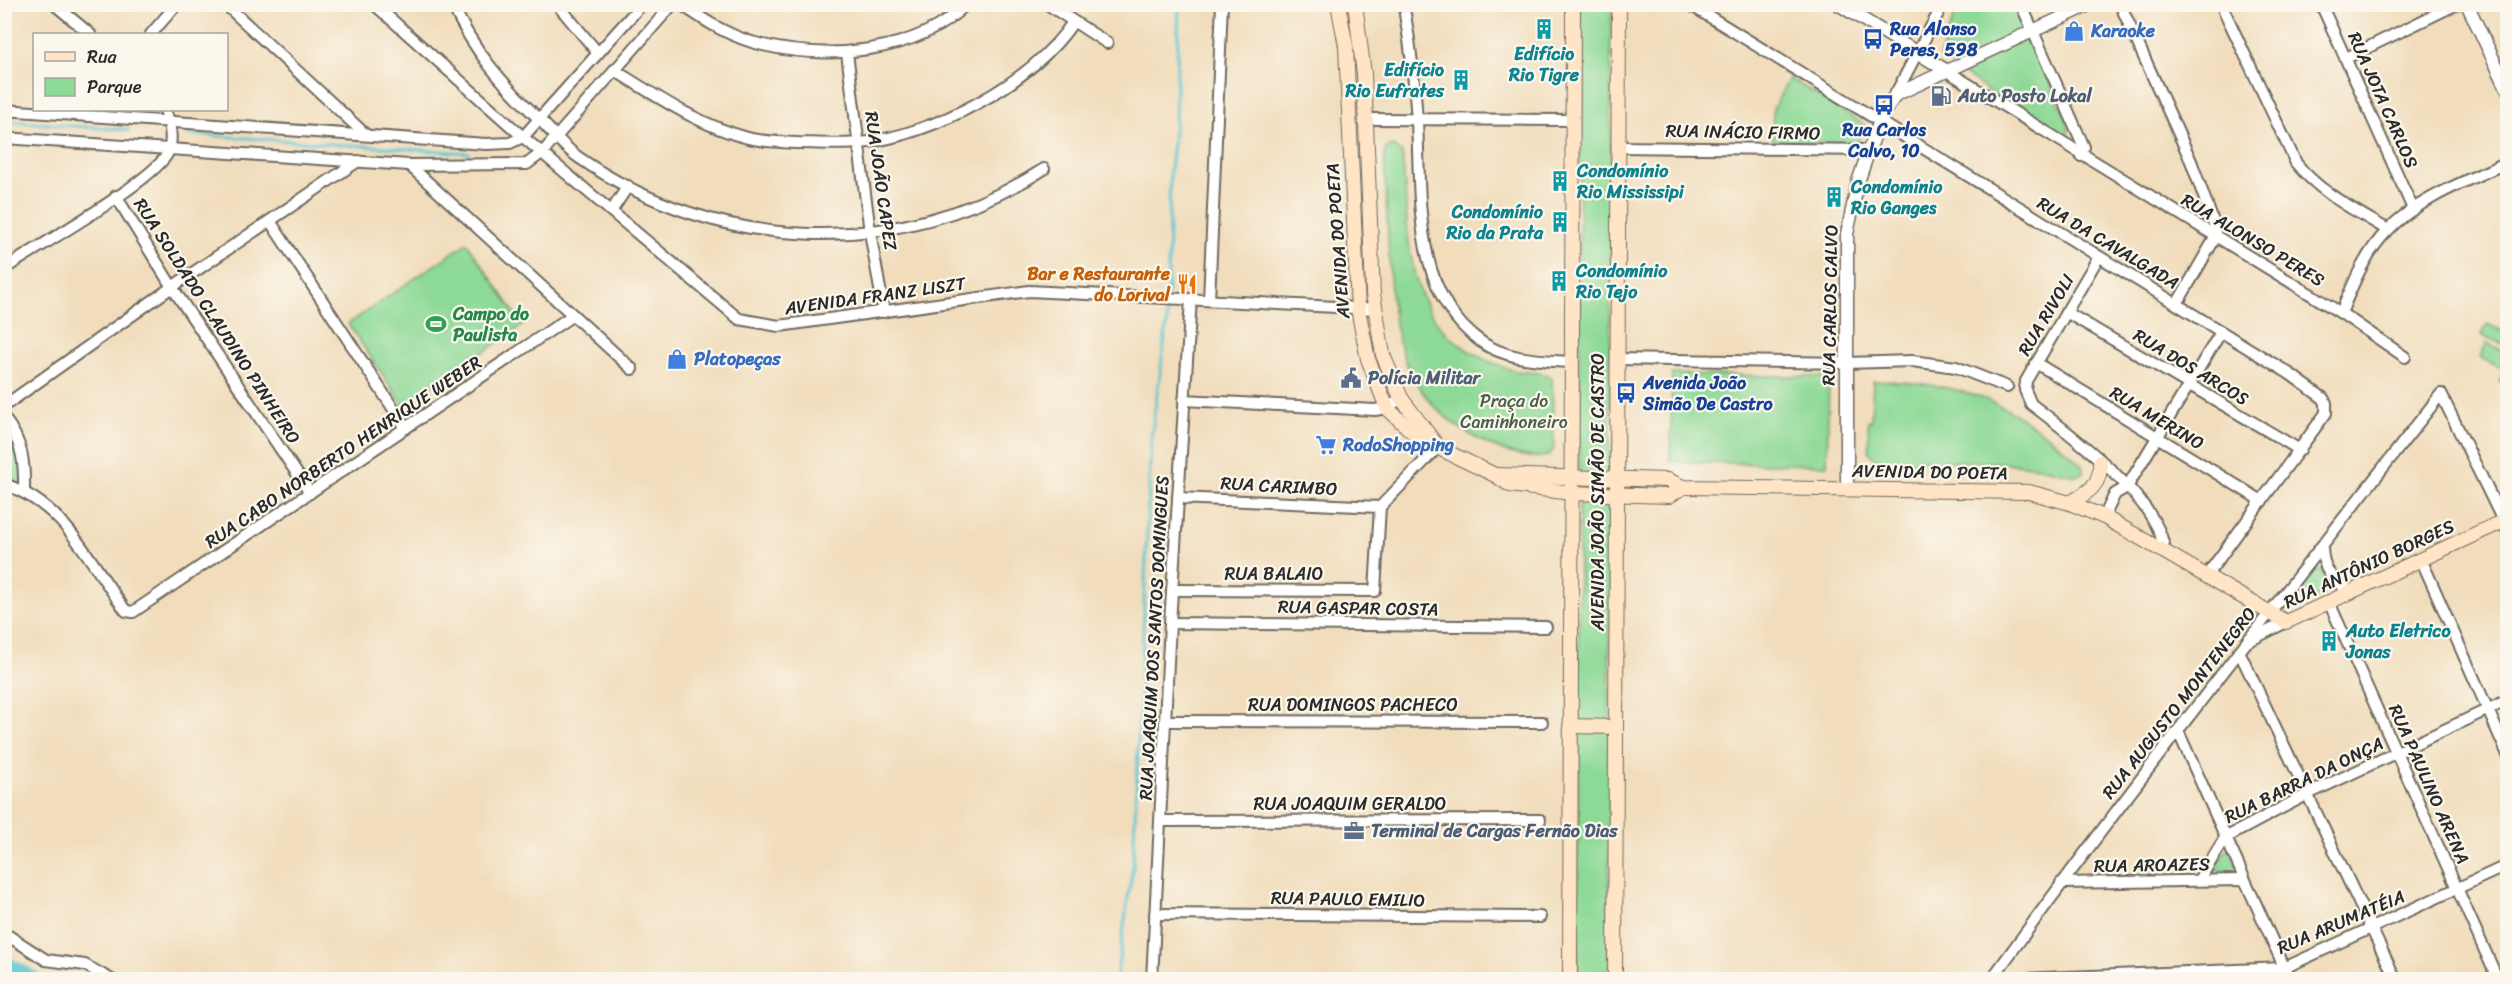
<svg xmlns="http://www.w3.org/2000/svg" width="2512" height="984" font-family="Sriracha,sans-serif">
<rect width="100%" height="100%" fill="#fbf7ec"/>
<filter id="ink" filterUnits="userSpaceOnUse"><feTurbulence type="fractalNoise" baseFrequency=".0167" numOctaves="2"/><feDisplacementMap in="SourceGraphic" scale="12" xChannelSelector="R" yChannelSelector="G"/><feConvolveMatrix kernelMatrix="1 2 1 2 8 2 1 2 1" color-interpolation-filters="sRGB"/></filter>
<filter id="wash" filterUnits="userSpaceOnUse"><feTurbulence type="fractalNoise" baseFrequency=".008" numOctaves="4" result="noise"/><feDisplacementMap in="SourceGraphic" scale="24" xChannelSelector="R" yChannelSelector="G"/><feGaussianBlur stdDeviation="1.35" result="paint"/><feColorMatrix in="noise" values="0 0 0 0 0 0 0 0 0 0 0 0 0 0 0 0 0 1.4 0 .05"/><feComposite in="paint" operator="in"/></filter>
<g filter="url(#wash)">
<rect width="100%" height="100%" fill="#f1ddbc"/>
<g fill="#8dd996" stroke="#5c8260" stroke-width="1.5">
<path d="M1611 4 1609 960 1608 979 1578 980 1580 5Z"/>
<path d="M1958 5H2014L2068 122 2069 131 2066 135C2039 132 1965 74 1940 56Z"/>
<path d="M1789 78 1865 125 1857 143 1773 142V109Z"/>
<path d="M1393 146 1402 153C1411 228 1397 314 1478 356 1491 363 1503 368 1517 371 1528 373 1543 371 1552 378L1554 449 1548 456C1523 460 1495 449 1474 437 1400 394 1392 334 1389 256 1387 223 1386 189 1384 155L1386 148Z"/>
<path d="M467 243 523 325 404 406 348 324Z"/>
<path d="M2487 324 2507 333V346L2482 335Z"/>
<path d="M2487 343 2507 353V386L2499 382 2504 369 2480 358Z"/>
<path d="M1672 374 1829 377 1827 465 1670 462Z"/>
<path d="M1873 381C1965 381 2013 403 2082 464L2083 472 2076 476C2010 455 1942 464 1875 460L1869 452 1868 421H1871Z"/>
<path d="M4 419 16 435 24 490 5 483Z"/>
<path d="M2316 565 2333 589 2294 608 2287 607 2284 600Z"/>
<path d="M2228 847 2240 871H2212Z"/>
</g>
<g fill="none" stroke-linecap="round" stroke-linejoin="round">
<g stroke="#5ac5d3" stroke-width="3">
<path d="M4 121 129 130"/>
<path d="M188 134 469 153"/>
<path d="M1116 980 1133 865 1151 438 1167 323 1170 172 1175 123 1179 4"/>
</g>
<path stroke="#5ac5d3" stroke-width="18" d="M4 964 33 980"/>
</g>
</g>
<g filter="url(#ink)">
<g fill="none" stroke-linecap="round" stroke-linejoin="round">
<g stroke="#70695e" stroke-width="14">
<g id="minor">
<path d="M54 4 90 34"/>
<path d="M225 4 366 135"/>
<path d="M374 4 523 137 739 319 779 326 1029 291 1375 309"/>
<path d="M452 4C474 51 499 80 536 116 550 129 562 146 578 157 717 254 901 261 1044 169"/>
<path d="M557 4 598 53"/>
<path d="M681 4C706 22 732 38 763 45 826 60 918 54 966 4"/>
<path d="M1047 4 1107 43"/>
<path d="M1689 4 2290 374 2323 398 2326 403V413L2207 575"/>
<path d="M2021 4 2084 147 2081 156"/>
<path d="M2120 4 2191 161 2215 227V238L2177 304"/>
<path d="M2221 4 2296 163C2320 193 2355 210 2388 230"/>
<path d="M2321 4 2413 209"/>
<path d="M1405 14C1411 49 1415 86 1417 122 1421 196 1412 292 1480 341 1506 360 1540 360 1571 362"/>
<path d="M151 34 177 4"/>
<path d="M847 53 870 232 884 312"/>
<path d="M2346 58 2457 4"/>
<path d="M614 70C656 96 700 126 748 138 763 142 782 142 798 143 818 143 840 145 861 143 933 135 1033 83 1073 22"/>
<path d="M1947 71 2341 313 2405 357"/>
<path d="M1895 95 1943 4"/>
<path d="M4 110 486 144 510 143 523 137 642 4"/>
<path d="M1366 119 1572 120"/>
<path d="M4 138 409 165 527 164 543 152 673 4"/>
<path d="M1617 147 1869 150"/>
<path d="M409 165 632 369"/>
<path d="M116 196 172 287 310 493"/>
<path d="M612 210 628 186"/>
<path d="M270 221 406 428"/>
<path d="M2098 258 2026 381 2025 390 2031 404C2069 433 2161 501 2164 550"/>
<path d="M4 269C33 249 162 177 169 150 173 138 169 121 165 110"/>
<path d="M1209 300 1222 4"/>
<path d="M2066 312 2300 450"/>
<path d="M2341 313C2353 284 2365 253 2388 230 2416 200 2470 179 2508 162"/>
<path d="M1617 359 1846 363 1912 361 1956 367 2007 387"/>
<path d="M2036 363 2262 501"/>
<path d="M1184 400 1375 410 1387 408 1401 398"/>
<path d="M4 406 172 287 358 161"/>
<path d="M4 418C22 441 25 462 24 491"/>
<path d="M4 484C66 505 89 562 126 611L133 612 573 315"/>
<path d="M1178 498 1380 507"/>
<path d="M2104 517 2115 494 2127 487 2221 332"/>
<path d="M2322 546C2322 569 2332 580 2351 592"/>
<path d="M2421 559 2508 755"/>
<path d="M1172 590 1375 591 1380 507 1438 447"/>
<path d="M2329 602 2498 980"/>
<path d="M1170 623 1546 627"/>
<path d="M2249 641 2286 622"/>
<path d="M2239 651 2396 980"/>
<path d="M1165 721 1542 722"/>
<path d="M2178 731 2290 980"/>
<path d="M1160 821 1540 820"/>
<path d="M2199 880 2225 838 2308 794 2508 700"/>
<path d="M2061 883 2243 880"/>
<path d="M1155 914 1540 917"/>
<path d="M4 933 46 960 85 965 112 980"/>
<path d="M1152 980 1170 623 1191 299"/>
<path d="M1991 980C2136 780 2289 588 2441 394L2508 531"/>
<path d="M1998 980 2284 968 2508 865"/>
</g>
</g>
<g stroke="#70695e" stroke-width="15">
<g id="tertiary">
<path d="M1838 4 1947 71"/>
<path d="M2467 4 2508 90"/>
<path d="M1847 489V234L1858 182 1869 150 1880 121 1895 95 2091 4"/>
</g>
</g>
<g stroke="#70695e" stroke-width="16">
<g id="secondary">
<path d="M1338 4 1346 46 1358 309 1368 359 1387 408 1420 439 1495 475 1510 485 1571 493 1669 496 1683 487"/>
<path d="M1355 4 1364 74 1373 294 1383 355 1401 398 1438 447"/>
<path d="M1495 475 1668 480 1683 487 2029 492 2070 503 2104 517 2286 622 2508 519"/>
<path d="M2070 503C2087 493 2102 485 2100 462"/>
<path d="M1570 726 1615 727"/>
<path d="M1570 980 1573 4"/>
<path d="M1615 980 1619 4"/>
</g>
</g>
<use href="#minor" stroke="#fff" stroke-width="10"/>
<use href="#tertiary" stroke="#fff" stroke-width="12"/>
<use href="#secondary" stroke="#ffe4c6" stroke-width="14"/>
</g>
</g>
<defs>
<g id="building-bare" transform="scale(1.62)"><path d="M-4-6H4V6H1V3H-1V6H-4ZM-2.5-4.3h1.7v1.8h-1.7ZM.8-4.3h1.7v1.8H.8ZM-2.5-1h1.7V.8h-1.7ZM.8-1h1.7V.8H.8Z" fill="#0f9aa8" stroke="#fbf7ec" stroke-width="2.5" paint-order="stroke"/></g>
<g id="shop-bare" transform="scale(1.62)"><path d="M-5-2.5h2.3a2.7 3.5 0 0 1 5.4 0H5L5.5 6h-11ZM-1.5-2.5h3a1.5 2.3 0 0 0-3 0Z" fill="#3f7fe0" stroke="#fbf7ec" stroke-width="2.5" paint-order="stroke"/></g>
<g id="bus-bare" transform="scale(1.62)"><path d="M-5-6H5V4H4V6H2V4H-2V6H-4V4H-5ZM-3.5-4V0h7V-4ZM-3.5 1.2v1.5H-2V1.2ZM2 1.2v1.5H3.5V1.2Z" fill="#1a4fb4" stroke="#fbf7ec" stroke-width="2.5" paint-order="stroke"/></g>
<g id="fuel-bare" transform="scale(1.62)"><path d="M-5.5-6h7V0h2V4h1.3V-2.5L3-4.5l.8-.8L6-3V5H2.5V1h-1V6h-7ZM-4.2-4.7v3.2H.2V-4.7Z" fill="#5c6f8a" stroke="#fbf7ec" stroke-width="2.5" paint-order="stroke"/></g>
<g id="restaurant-bare" transform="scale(1.62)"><path d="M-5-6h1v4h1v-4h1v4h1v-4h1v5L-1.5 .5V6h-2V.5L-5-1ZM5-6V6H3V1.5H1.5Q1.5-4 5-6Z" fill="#e8710a" stroke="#fbf7ec" stroke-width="2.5" paint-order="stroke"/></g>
<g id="stadium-bare" transform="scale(1.62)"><path d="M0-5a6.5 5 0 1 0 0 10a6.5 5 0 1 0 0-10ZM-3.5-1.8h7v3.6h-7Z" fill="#2e9e5b" stroke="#fbf7ec" stroke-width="2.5" paint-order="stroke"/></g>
<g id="civic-bare" transform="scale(1.62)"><path d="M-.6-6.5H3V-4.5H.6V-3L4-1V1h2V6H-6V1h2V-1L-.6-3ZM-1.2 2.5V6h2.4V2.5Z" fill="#5c6f8a" stroke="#fbf7ec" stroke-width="2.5" paint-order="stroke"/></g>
<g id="supermarket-bare" transform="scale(1.62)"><path d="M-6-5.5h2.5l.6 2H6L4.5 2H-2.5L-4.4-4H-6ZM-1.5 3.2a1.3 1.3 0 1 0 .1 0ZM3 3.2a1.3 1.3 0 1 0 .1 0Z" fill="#3f7fe0" stroke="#fbf7ec" stroke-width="2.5" paint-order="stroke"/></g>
<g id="office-bare" transform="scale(1.62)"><path d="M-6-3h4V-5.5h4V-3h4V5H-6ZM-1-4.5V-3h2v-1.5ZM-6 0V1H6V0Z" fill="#5c6f8a" stroke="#fbf7ec" stroke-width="2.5" paint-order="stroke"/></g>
</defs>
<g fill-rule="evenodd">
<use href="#building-bare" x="1544" y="29"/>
<use href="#shop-bare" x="2074" y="31"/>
<use href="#bus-bare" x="1873" y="39"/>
<use href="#building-bare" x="1461" y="80"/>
<use href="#fuel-bare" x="1941" y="96"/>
<use href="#bus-bare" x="1884" y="105"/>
<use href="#building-bare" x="1560" y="181"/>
<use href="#building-bare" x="1834" y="197"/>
<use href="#building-bare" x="1560" y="222"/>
<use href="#building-bare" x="1559" y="281"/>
<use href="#restaurant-bare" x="1187" y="284"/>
<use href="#stadium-bare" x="436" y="324"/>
<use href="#shop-bare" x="677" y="359"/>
<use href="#civic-bare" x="1351" y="378"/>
<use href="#bus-bare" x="1626" y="393"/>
<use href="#supermarket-bare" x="1326" y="445"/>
<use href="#building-bare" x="2329" y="641"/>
<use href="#office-bare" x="1354" y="831"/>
</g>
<g text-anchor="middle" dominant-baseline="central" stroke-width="4.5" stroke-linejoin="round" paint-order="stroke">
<g font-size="18" font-weight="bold" fill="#164399" stroke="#fbf7ec" text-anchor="start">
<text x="1890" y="29">Rua Alonso<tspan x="1890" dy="21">Peres, 598</tspan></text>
<text x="1884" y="130" text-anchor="middle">Rua Carlos<tspan x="1884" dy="21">Calvo, 10</tspan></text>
<text x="1643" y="383">Avenida João<tspan x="1643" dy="21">Simão De Castro</tspan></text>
</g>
<g font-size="18" font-weight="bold" fill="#366cbe" stroke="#fbf7ec" text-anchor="start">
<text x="2091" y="31">Karaoke</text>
<text x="694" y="359">Platopeças</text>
<text x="1343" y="445">RodoShopping</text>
</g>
<g font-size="18" font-weight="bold" fill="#0d838f" stroke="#fbf7ec" text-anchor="start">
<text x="1544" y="54" text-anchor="middle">Edifício<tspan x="1544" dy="21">Rio Tigre</tspan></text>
<text x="1444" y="70" text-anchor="end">Edifício<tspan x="1444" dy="21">Rio Eufrates</tspan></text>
<text x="1577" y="171">Condomínio<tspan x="1577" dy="21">Rio Mississipi</tspan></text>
<text x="1851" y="187">Condomínio<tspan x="1851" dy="21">Rio Ganges</tspan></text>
<text x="1543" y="212" text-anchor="end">Condomínio<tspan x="1543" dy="21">Rio da Prata</tspan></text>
<text x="1576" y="271">Condomínio<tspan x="1576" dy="21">Rio Tejo</tspan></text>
<text x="2346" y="631">Auto Eletrico<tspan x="2346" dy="21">Jonas</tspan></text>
</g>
<g font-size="18" font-weight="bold" fill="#4e5e75" stroke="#fbf7ec" text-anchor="start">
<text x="1958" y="96">Auto Posto Lokal</text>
<text x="1368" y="378">Polícia Militar</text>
<text x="1371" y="831">Terminal de Cargas Fernão Dias</text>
</g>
<g font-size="18" fill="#2b2b2b" stroke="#fbf7ec">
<text transform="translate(2383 100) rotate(66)">RUA JOTA CARLOS</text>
<text transform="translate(1743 132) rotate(1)">RUA INÁCIO FIRMO</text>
<text transform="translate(881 181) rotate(82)">RUA JOÃO CAPEZ</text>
<text transform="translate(2253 240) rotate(31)">RUA ALONSO PERES</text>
<text transform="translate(1338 241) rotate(-94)">AVENIDA DO POETA</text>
<text transform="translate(2108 243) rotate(31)">RUA DA CAVALGADA</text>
<text transform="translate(875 296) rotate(-8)">AVENIDA FRANZ LISZT</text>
<text transform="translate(1830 305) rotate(-89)">RUA CARLOS CALVO</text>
<text transform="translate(2046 315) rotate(-59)">RUA RIVOLI</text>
<text transform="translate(217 321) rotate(57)">RUA SOLDADO CLAUDINO PINHEIRO</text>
<text transform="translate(2191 367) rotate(31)">RUA DOS ARCOS</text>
<text transform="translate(2157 418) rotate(31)">RUA MERINO</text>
<text transform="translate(343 452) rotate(-34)">RUA CABO NORBERTO HENRIQUE WEBER</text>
<text transform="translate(1930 472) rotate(1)">AVENIDA DO POETA</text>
<text transform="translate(1279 486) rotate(3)">RUA CARIMBO</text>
<text transform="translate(1598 492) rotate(-90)">AVENIDA JOÃO SIMÃO DE CASTRO</text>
<text transform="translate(2369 564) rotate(-25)">RUA ANTÔNIO BORGES</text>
<text x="1274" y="574">RUA BALAIO</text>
<text transform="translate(1358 608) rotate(1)">RUA GASPAR COSTA</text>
<text transform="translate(1154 638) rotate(-87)">RUA JOAQUIM DOS SANTOS DOMINGUES</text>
<text transform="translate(2179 703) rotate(-52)">RUA AUGUSTO MONTENEGRO</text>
<text x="1353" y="705">RUA DOMINGOS PACHECO</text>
<text transform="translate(2304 780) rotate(-26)">RUA BARRA DA ONÇA</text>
<text transform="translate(2429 784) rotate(66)">RUA PAULINO ARENA</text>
<text x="1350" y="804">RUA JOAQUIM GERALDO</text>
<text transform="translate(2152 865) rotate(-1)">RUA AROAZES</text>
<text transform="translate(1348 899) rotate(1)">RUA PAULO EMILIO</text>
<text transform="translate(2341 922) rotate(-23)">RUA ARUMATÉIA</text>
</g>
<g font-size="18" font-weight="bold" fill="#c56008" stroke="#fbf7ec" text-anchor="end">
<text x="1170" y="274">Bar e Restaurante<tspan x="1170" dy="21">do Lorival</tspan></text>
</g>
<g font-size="18" font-weight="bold" fill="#27864d" stroke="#fbf7ec" text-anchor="start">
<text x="453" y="314">Campo do<tspan x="453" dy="21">Paulista</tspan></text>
</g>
<g font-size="18" fill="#485f4b" stroke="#fbf7ec">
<text x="1514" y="401">Praça do<tspan x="1514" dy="21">Caminhoneiro</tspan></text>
</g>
</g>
<rect width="2512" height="984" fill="none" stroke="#fbf7ec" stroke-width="24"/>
<rect x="33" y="33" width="195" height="78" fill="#fbf7ec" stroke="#a8a59f" stroke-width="1.5"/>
<rect x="45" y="52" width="30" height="9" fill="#ffe4c6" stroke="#a8a59f" stroke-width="1.5"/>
<text x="87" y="63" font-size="18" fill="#2b2b2b">Rua</text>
<rect x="45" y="78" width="30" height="18" fill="#8dd996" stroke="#a8a59f" stroke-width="1.5"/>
<text x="87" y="93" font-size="18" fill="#2b2b2b">Parque</text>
</svg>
